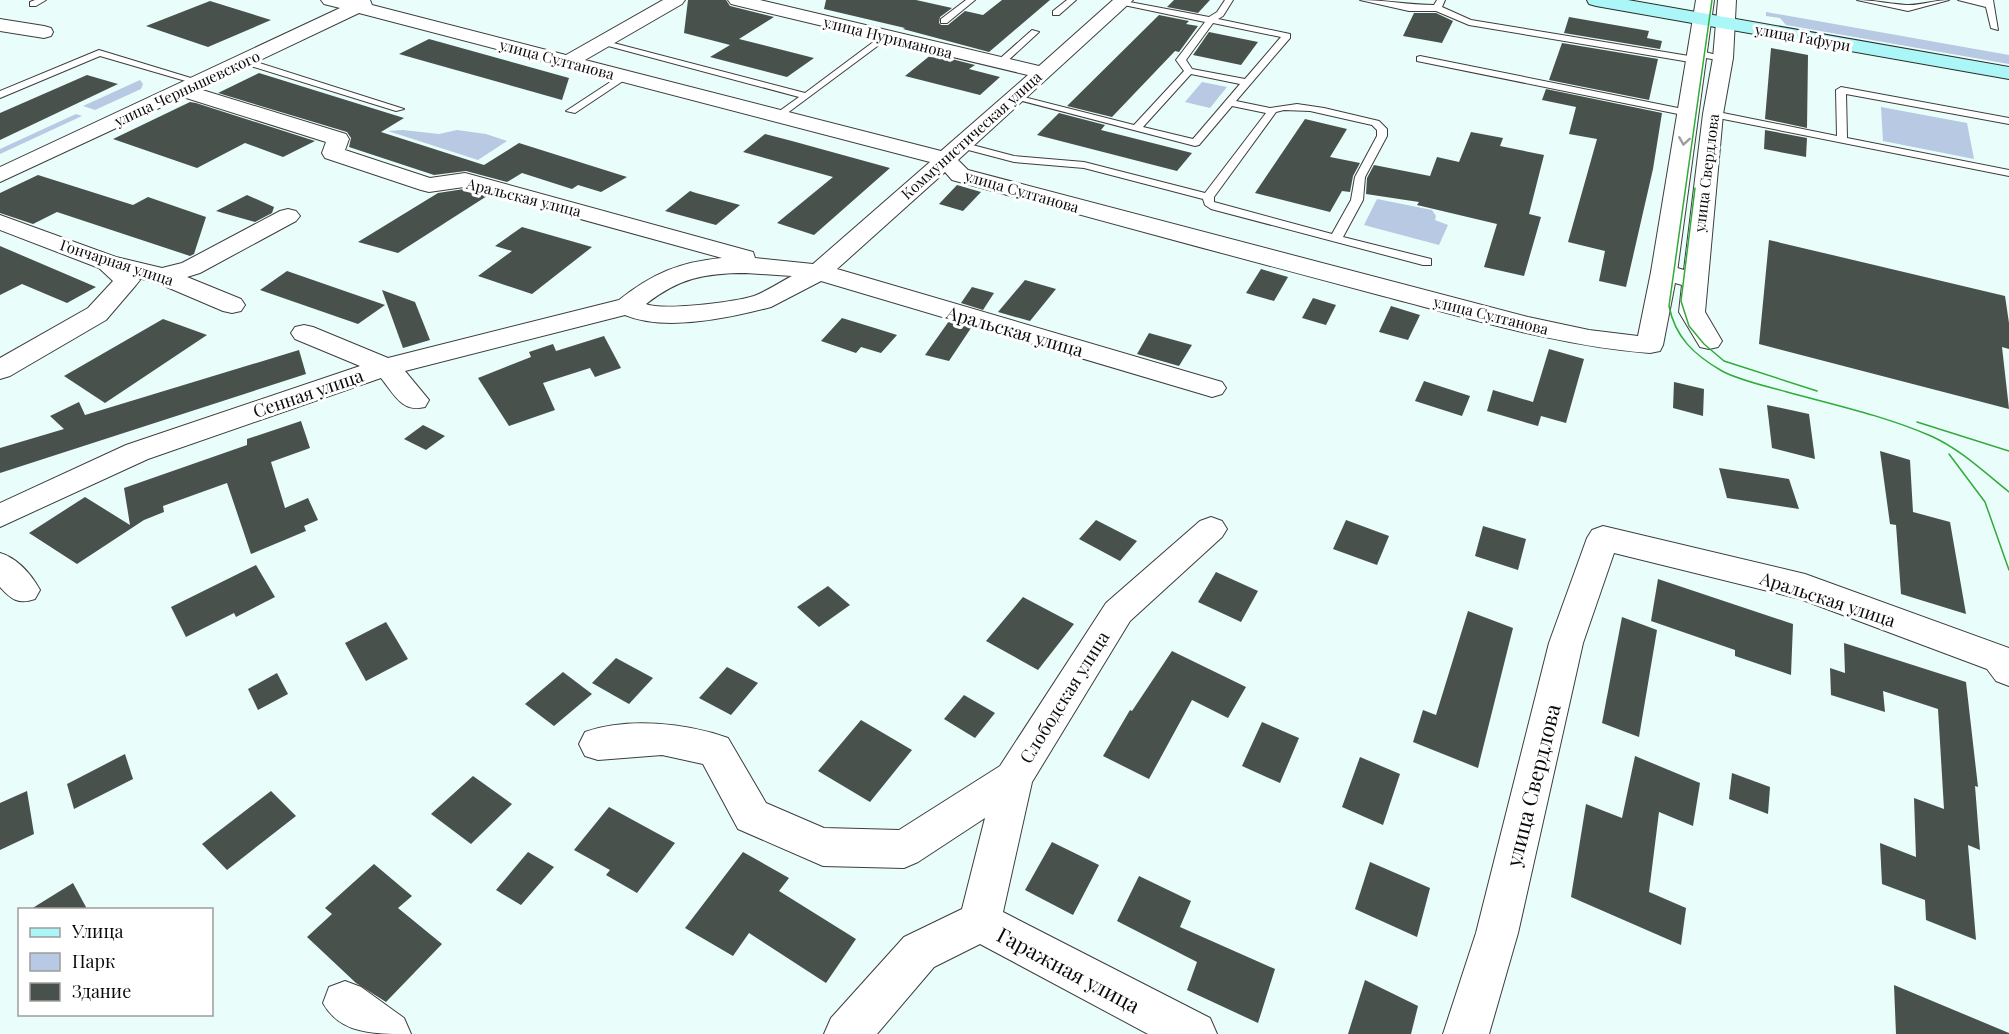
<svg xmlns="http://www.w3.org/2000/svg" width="2009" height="1034" font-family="'Playfair Display',serif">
<rect width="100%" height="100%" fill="#e9fdfb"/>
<g fill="#b7c9e3">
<path d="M1766 12 2009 55V64L1786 25 1780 18 1766 16Z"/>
<path d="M140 80 143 84 141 89 95 110 83 106Z"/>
<path d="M1202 82 1227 87 1210 108 1185 102Z"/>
<path d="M1881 107 1967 123 1974 159 1883 141Z"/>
<path d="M76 114 82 116 0 154V149Z"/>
<path d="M403 130 439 134 457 130 486 134 507 141 478 160 388 131Z"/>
<path d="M1377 199 1432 210 1436 216 1435 220 1448 225 1439 245 1364 225Z"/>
</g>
<g fill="#48514c">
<path d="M688 0H726L730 6 774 17 739 39 814 58 787 77 710 57 730 45 684 33Z"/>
<path d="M826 0H916L952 8 940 17 939 23 941 25H948L965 11 983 15 1002 0H1050L989 52 903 29 905 28 824 9Z"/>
<path d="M1174 0H1210L1198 13 1167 7Z"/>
<path d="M210 1 271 20 208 47 146 26Z"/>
<path d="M1414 13H1436L1453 21 1442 43 1403 36Z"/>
<path d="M1159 15 1189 21 1186 24 1198 26 1179 52 1175 51 1112 117 1067 106Z"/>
<path d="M1569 17 1649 31 1647 38 1662 41 1660 49 1564 33Z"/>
<path d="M1209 32 1258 42 1241 65 1193 55Z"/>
<path d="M429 39 569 78 562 100 399 54Z"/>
<path d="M1562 43 1658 59 1649 100 1549 80Z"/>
<path d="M1771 48 1808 55 1807 128 1765 119Z"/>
<path d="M932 54 975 65 969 69 1000 77 980 95 905 76Z"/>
<path d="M259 73 404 118 381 132 484 165 519 143 627 177 601 192 578 185 572 189 522 173 507 182 466 171 434 175 349 147 351 138 347 132 218 93Z"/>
<path d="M87 75 118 84 0 140V113Z"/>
<path d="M1546 89 1662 113 1653 169 1626 287 1599 281 1605 251 1568 242 1597 139 1569 134 1576 107 1542 100Z"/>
<path d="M190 102 196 103 315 141 283 157 245 143 197 168 113 139Z"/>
<path d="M1059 113 1105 125 1101 130 1192 153 1177 171 1037 135Z"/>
<path d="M1305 119 1347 129 1330 157 1360 163 1353 176 1350 192 1342 191 1330 212 1255 193Z"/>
<path d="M1765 130 1807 138 1806 157 1764 149Z"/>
<path d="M1471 132 1503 138 1500 146 1544 155 1529 214 1541 217 1524 276 1484 267 1497 224 1417 205 1419 202 1366 194 1367 178 1374 165 1430 176 1437 157 1459 162Z"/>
<path d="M765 134 792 141 890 168 814 235 777 223 833 177 743 152Z"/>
<path d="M38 175 133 205 148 197 206 217 194 254 190 256 57 212 33 224 0 213V193Z"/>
<path d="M957 185 981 192 963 211 939 204Z"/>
<path d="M464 189 487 196 398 253 358 242 438 193Z"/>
<path d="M690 191 696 193 740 205 716 225 665 211Z"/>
<path d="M247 195 274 207 272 213 255 222 216 211Z"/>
<path d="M522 227 592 247 532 294 478 276 512 251 495 246Z"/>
<path d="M1769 240 2005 296 2009 323V349L2002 347 2009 409 1759 344Z"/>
<path d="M0 246 96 287 67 303 22 284 0 295Z"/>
<path d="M1261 269 1288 277 1274 301 1246 293Z"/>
<path d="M287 271 385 305 358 324 260 290Z"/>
<path d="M1025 280 1056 289 1030 321 998 312Z"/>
<path d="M972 287 994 293 983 310 961 303Z"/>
<path d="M382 290 415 302 430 340 403 348Z"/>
<path d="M1313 298 1336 305 1326 325 1302 318Z"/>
<path d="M1391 306 1420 315 1408 340 1379 332Z"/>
<path d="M842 318 878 329 897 335 881 353 861 347 856 353 821 341Z"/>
<path d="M163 319 207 335 105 403 64 376Z"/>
<path d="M949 321 971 328 949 361 925 355Z"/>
<path d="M1149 333 1192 345 1179 366 1137 354Z"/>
<path d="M604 336 621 368 595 377 590 368 543 383 555 410 509 426 478 378 531 357 529 352 553 344 556 351Z"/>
<path d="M1549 349 1584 359 1566 423 1541 416 1538 426 1487 411 1493 390 1533 402Z"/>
<path d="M299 350 306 374 0 473V448L64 429 50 416 79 402 85 415Z"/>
<path d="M1424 381 1470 396 1462 416 1415 401Z"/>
<path d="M1674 382 1704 389 1703 416 1673 408Z"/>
<path d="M1767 405 1809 414 1815 459 1772 448Z"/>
<path d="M301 421 310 448 271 462 285 508 308 498 318 520 304 526 306 531 251 554 227 483 163 506 164 512 144 520 77 564 29 533 85 497 130 525 124 488 247 445V439Z"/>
<path d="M423 425 445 436 426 450 404 439Z"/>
<path d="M1880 451 1910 460 1913 512 1950 522 1966 614 1901 594 1896 525 1890 524Z"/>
<path d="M1719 468 1789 479 1799 509 1727 498Z"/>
<path d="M1096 520 1137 541 1120 561 1079 539Z"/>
<path d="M1346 520 1389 536 1377 565 1333 549Z"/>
<path d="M1483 526 1526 539 1518 570 1475 556Z"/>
<path d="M256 565 275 597 236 617 234 613 186 637 171 607Z"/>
<path d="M1216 572 1258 591 1241 622 1198 602Z"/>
<path d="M1658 579 1793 624 1791 675 1735 656V650L1651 621Z"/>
<path d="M828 586 850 605 819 627 797 607Z"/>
<path d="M1023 597 1074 624 1038 670 986 641Z"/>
<path d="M1468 611 1513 628 1478 768 1413 742 1423 710 1436 715Z"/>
<path d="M1622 617 1657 630 1639 737 1602 723Z"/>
<path d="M386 622 408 659 366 681 345 643Z"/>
<path d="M1844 643 1966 682 1978 787 1975 786 1980 850 1968 845 1976 940 1926 920 1925 900 1882 884 1880 843 1916 857 1914 798 1944 809 1938 709 1883 691 1885 712 1831 695 1830 668 1845 673Z"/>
<path d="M1172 651 1246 687 1228 718 1192 700 1149 779 1103 756 1130 710 1132 711Z"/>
<path d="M616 658 653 678 629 704 592 683Z"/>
<path d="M727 667 758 683 731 715 699 698Z"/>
<path d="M563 672 592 694 554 726 525 704Z"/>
<path d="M277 673 288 694 258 710 248 689Z"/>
<path d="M964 695 995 713 975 738 944 719Z"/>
<path d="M861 720 912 750 870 802 818 771Z"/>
<path d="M1262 722 1299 738 1280 783 1242 766Z"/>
<path d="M125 754 133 779 74 809 67 784Z"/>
<path d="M1635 756 1700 783 1693 826 1659 812 1649 892 1686 908 1681 945 1571 897 1586 804 1622 818Z"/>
<path d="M1360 757 1400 774 1383 825 1342 807Z"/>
<path d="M1732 773 1770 787 1768 814 1729 799Z"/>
<path d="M473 776 512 804 471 844 431 814Z"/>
<path d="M27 791 34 834 0 850V803Z"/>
<path d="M271 791 296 816 227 870 202 844Z"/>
<path d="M609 807 675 843 637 893 606 875 610 870 574 850Z"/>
<path d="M1052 842 1099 865 1073 915 1025 890Z"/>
<path d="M528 852 554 867 521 905 496 890Z"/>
<path d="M743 852 789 878 779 891 856 939 826 983 749 933 733 956 685 928Z"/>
<path d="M1370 862 1430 888 1417 937 1355 909Z"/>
<path d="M374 864 412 896 398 908 442 944 386 1002 356 983 307 937 332 914 325 908Z"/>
<path d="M1139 876 1191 901 1180 927 1275 969 1258 1023 1187 990 1197 962 1117 921Z"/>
<path d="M73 883 87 909H31Z"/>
<path d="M1365 980 1418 1006 1411 1034H1348Z"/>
<path d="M1894 985 2009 1033V1034H1896Z"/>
</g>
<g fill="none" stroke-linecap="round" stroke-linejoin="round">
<g stroke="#3d3d3d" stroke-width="2">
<g id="service">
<path d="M35 0H46L36 6H30V2Z"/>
<path d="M966 0H975L947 23H941V19Z"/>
<path d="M1067 0H1076L1059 15H1053V11Z"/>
<path d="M1119 0 1209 17 1217 12 1225 0H1233L1223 16 1218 19 1290 34V38L1236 101 1270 108 1297 104 1324 108 1379 121 1387 129V136L1365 177 1363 200 1343 237 1431 259V265H1423L1211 209 1205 205 1203 199 1084 168 1014 162 957 147V143L961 142 1014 156 1084 162 1205 193 1266 113 1232 106 1199 145 1195 146 1007 97 1012 94 1134 125 1184 71 1176 60 1205 22 1119 4ZM1213 23 1281 37 1245 79 1192 69 1186 60ZM1191 74 1240 84 1193 139 1143 127ZM1284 110 1310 111 1372 125 1377 130V136L1355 177 1351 200 1332 234 1214 202V197L1276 112Z"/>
<path d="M1360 0C1385 0 1409 5 1434 5L1437 0H1445L1442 7 1471 20 1695 57 1705 52 1728 58 1723 61 1706 58 1696 63 1469 25 1436 11H1409Z"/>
<path d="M1857 0C1874 0 1889 4 1906 5 1919 6 1935 0 1949 0L1908 11Z"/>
<path d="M1958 0H1993L1998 30 1991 28 1986 7Z"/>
<path d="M1032 30 1039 32 1002 66H996V62Z"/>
<path d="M884 34 891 36 778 120 774 119V115L799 97 597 43 602 40 805 93Z"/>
<path d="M99 50 204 82 196 84 100 56 0 98V91Z"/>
<path d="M1420 56 1688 110 1693 113 1688 116 1417 61V57Z"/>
<path d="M241 59H247L404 109 396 111 241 63Z"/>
<path d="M621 75 629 77 575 113 566 111Z"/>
<path d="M1841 87 2009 118V124L1846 94 1847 138 2009 170V176L1713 117 1708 114 1713 111 1837 136 1836 90Z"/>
</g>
</g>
<g stroke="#3d3d3d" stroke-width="2">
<g id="minor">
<path d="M321 0H370L372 5 566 55 663 0H685L682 4 585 60 941 151 1028 75 731 4 728 0H760L1039 66 1113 0H1133L958 160 968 170 1528 317 1589 330 1638 336 1651 272 1655 267 1664 264 1684 270 1703 114 1713 58 1718 0H1736L1733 58 1723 114 1705 312 1722 341 1718 347 1709 349 1700 347 1679 312 1682 285 1675 283 1663 345 1660 351 1650 353C1559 346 1472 319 1383 296 1239 258 1096 219 952 180L945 172 837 269 1222 382 1226 388 1222 394 1212 397 1202 394 821 281 771 307C730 318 665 332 625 315L405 371 429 400 425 407C402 413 394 394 381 378L148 459 0 527V503L126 445 360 366 295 339 291 333 295 327 304 325 313 327 388 358 619 300C652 274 679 262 722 258L464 187 429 192 421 190 325 158 322 153 326 142 183 97 0 182V167L340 8 324 4ZM359 13 930 162 813 264 755 258 753 252 465 173 430 178 345 150 349 139 346 134 199 89ZM746 273 792 276C780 282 767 291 754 296 735 302 663 311 646 304 679 278 705 273 746 273Z"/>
<path d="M0 19 44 26 51 28 53 32 51 36 44 38 0 31Z"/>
<path d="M288 209 296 211 300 216 296 221 200 273 187 277 241 299 245 305 241 311 232 313 223 311 155 282 138 278 140 280 136 285 106 320 10 376 0 379V358L88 308 113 281 99 268 0 230V215L116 257 162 268 182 263 280 211Z"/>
<path d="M1211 517 1222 521 1227 529 1222 537 1130 621 1032 782 1003 912 1210 1018 1217 1034H1148L980 944 934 967 877 1034H824L831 1018 904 937 962 909 985 818 918 862 904 868 823 866 738 829 703 764 662 755 598 760 585 756 579 744 585 732C628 717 686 723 728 738L766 803 824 828 899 830 1000 766 1106 603 1200 521Z"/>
<path d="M1603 526 1805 574 2009 648V686L1996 681 1987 669 1800 599 1614 553 1583 643 1518 933 1489 1034H1443L1476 933 1549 643 1587 538 1592 530Z"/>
<path d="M0 553C17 558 31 574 40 590L35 599C18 605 11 599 0 587Z"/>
<path d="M345 981 361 987 404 1018 411 1034C373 1034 340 1034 323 1003L329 987Z"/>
</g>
</g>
<g stroke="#3d3d3d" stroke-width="2">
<path id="tertiary" d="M1696 0H1714L1677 272 1673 278 1664 280 1655 278 1651 272Z"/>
</g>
<g stroke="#2c2c2c" stroke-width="2">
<path id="secondary" d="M1587 0H1628L2009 67V79L1596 6 1589 4Z"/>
</g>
<use href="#service" fill="#fff" fill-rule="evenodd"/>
<use href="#minor" fill="#fff" fill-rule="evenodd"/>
<use href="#tertiary" fill="#fff" fill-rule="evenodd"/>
<use href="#secondary" fill="#abf6f6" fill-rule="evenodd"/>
<g stroke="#32aa39" stroke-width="1.5">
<path d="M1712 0 1669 306C1675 337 1694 355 1722 371 1741 381 1766 386 1787 392 1835 405 1885 416 1931 436 1960 449 1984 472 2009 492"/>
<path d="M1695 188 1681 301 1689 326 1704 344 1724 361 1817 391"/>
<path d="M1917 422 2009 451"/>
<path d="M1949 454 1985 502 2009 570"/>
</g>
</g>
<defs><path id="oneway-chevron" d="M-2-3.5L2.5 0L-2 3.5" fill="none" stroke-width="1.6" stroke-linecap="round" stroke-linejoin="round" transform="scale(1.5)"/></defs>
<use stroke="#9d9d9d" href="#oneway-chevron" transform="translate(1684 141) rotate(99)"/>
<g text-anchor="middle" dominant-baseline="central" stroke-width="6" stroke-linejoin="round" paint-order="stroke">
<g font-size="15" fill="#0a0a0a" stroke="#fff">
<text transform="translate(888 37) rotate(14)">улица Нуриманова</text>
<text transform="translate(1803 37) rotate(10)">улица Гафури</text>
<text transform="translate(557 59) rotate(15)">улица Султанова</text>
<text transform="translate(187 88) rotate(-25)">улица Чернышевского</text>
<text transform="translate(971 135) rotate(-42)">Коммунистическая улица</text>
<text transform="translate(1706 173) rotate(-83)">улица Свердлова</text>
<text transform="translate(1022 191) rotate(16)">улица Султанова</text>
<text transform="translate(524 197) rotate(14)">Аральская улица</text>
<text transform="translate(117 262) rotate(18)">Гончарная улица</text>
<text transform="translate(1491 315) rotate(14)">улица Султанова</text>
</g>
<g font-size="18" fill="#0a0a0a" stroke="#fff">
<text transform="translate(1015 331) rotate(16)">Аральская улица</text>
<text transform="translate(308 393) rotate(-19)">Сенная улица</text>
<text transform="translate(1828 599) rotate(18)">Аральская улица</text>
<text transform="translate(1064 697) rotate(-58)">Слободская улица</text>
</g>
<g font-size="21" fill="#0a0a0a" stroke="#fff">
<text transform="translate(1532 785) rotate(-76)">улица Свердлова</text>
<text transform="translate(1069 969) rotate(28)">Гаражная улица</text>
</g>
</g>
<rect x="18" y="908" width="195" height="108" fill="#ffffff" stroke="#9d9d9d" stroke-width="1.5"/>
<rect x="30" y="928" width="30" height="9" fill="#abf6f6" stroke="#9d9d9d" stroke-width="1.5"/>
<text x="72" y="938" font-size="18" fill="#0a0a0a">Улица</text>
<rect x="30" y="953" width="30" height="18" fill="#b7c9e3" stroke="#9d9d9d" stroke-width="1.5"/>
<text x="72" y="968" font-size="18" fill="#0a0a0a">Парк</text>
<rect x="30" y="983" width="30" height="18" fill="#48514c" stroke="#9d9d9d" stroke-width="1.5"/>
<text x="72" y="998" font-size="18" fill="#0a0a0a">Здание</text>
</svg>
